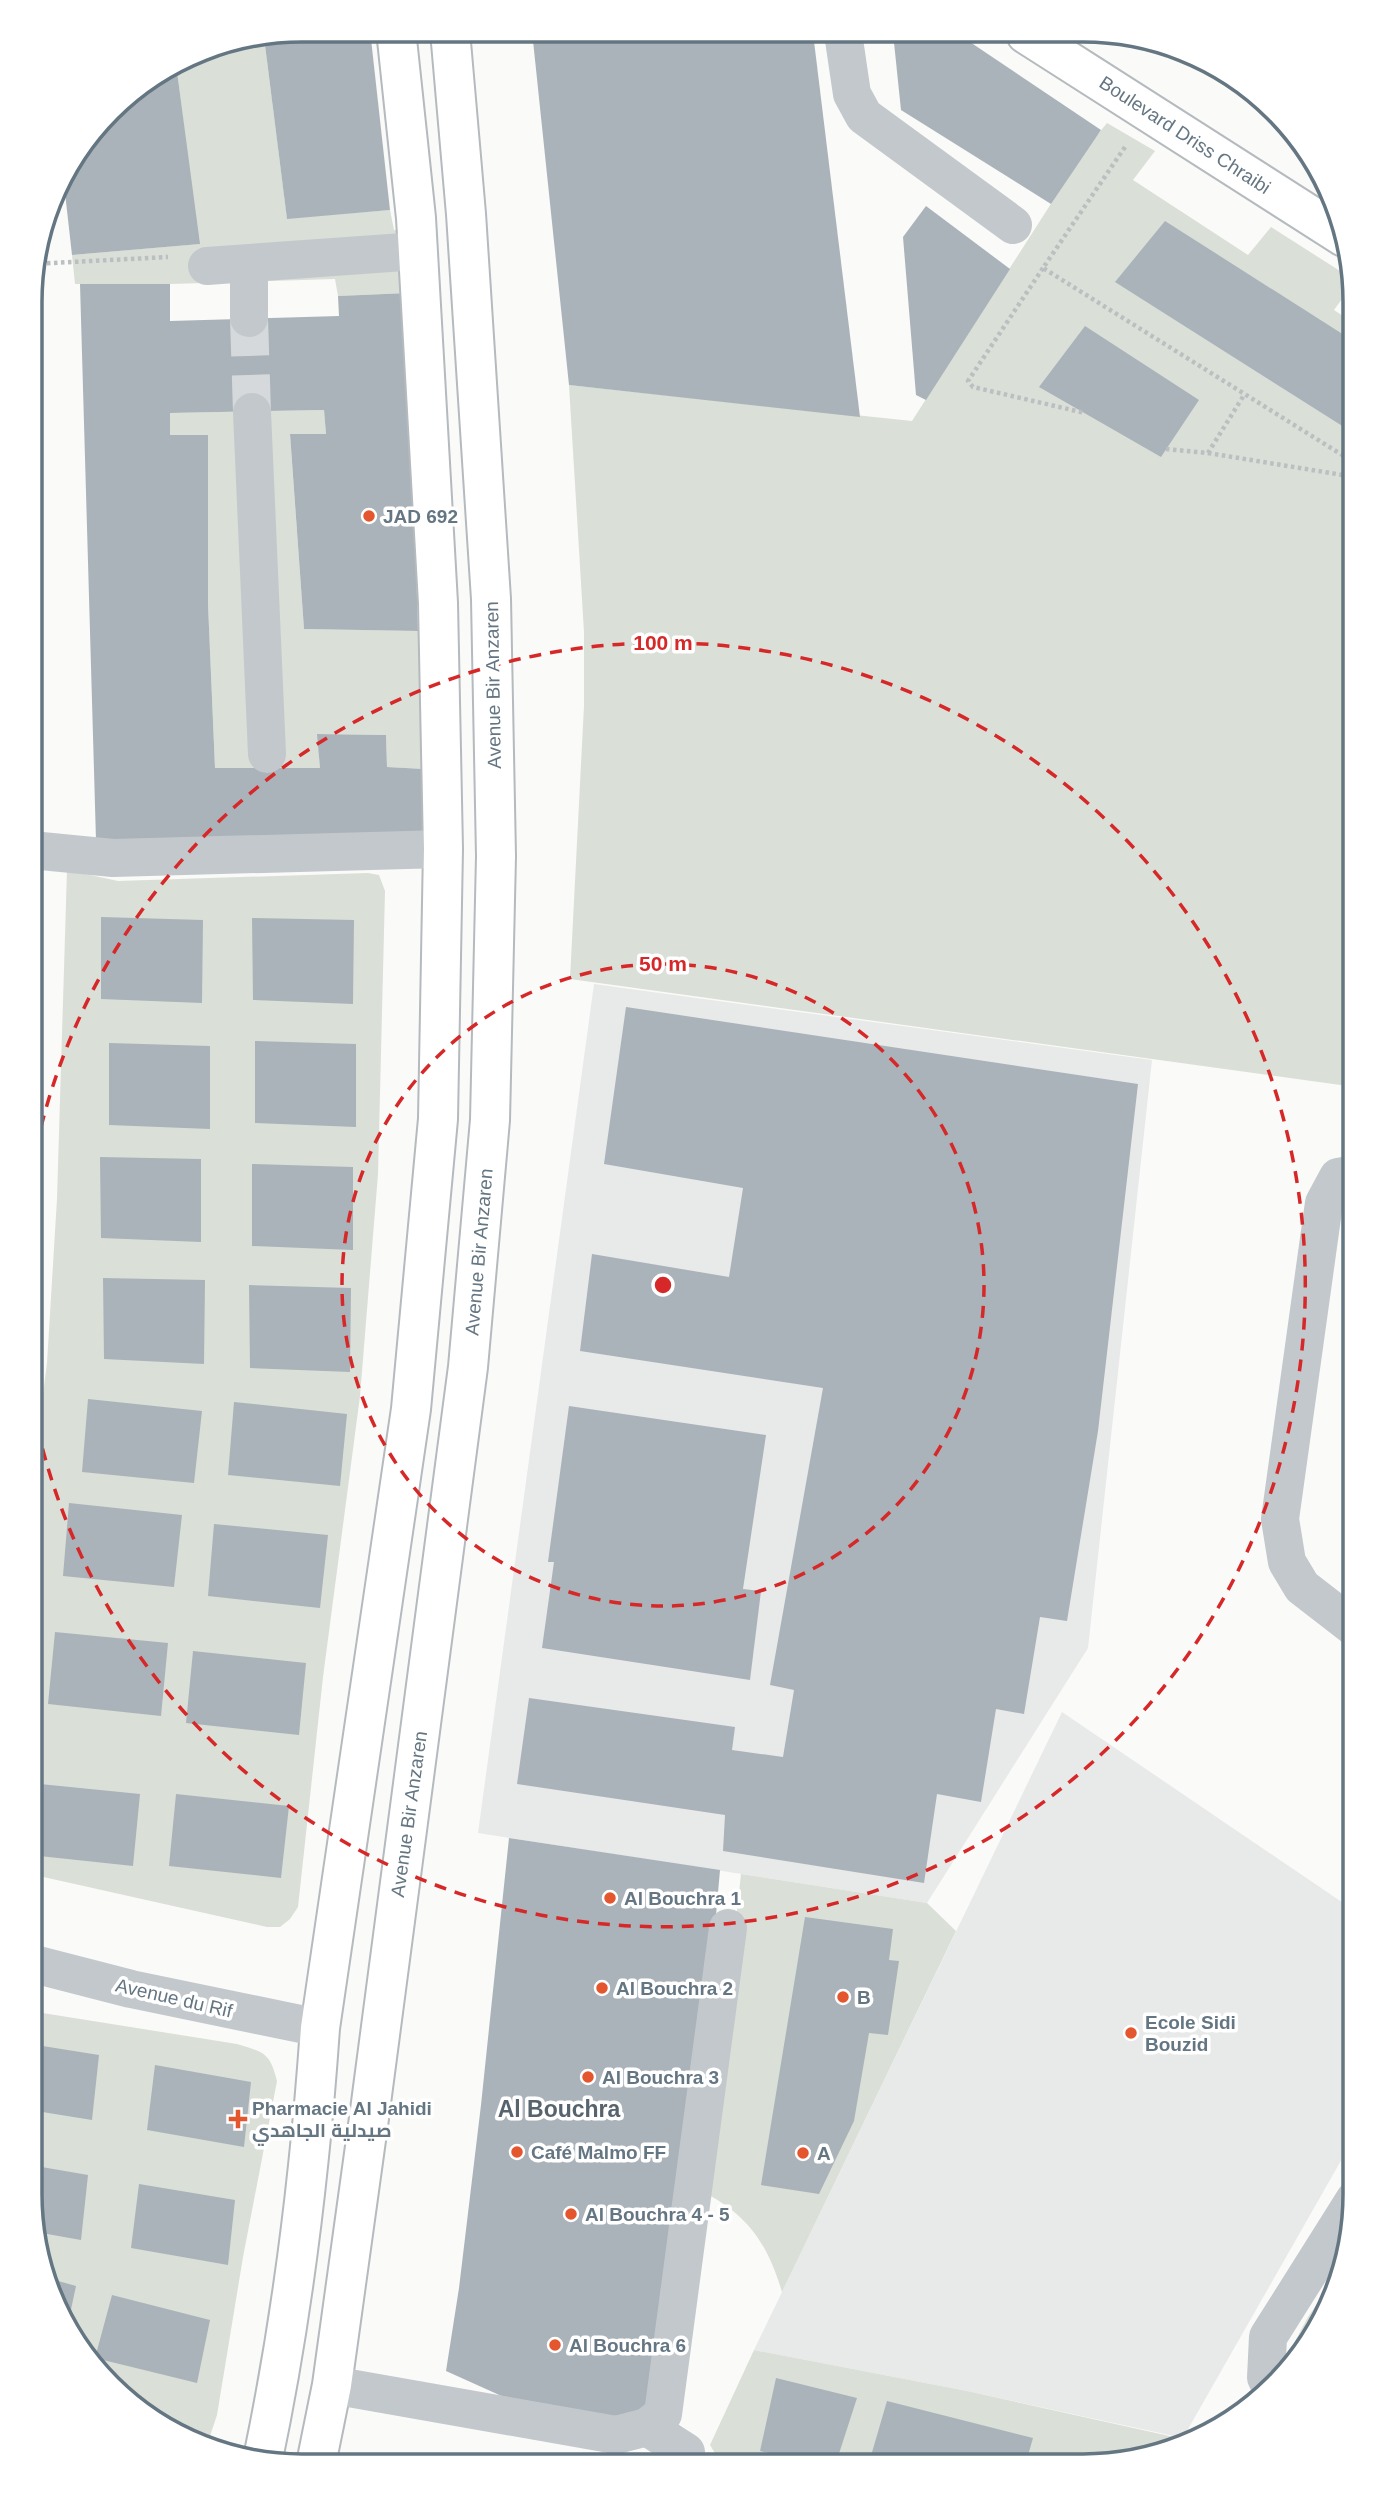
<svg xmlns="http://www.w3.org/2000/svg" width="1385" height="2496" font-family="Arial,Cairo,sans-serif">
<rect width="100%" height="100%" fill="#fafaf8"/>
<g fill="#e8e9e9">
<path d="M594 984 1152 1060 1088 1648 927 1903 478 1833Z"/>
<path d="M1062 1712 1355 1911V2136L1183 2438 967 2391 754 2350Z"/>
</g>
<g fill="#dadfd7">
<path d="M264 37 287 218 390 210 394 230 405 229 408 293 338 296 335 279 170 284H75L72 255 199 244 176 64 198 50Z"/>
<path d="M1107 123 1155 151 1133 180 1248 255 1271 227 1351 278 1352 285 1334 310 1355 324V1087L570 979 584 706V632L569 385 912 421 1086 149Z"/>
<path d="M324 410 326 434 290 435 304 629 423 631 424 769 387 767 386 735 318 734 320 768H215L208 604 170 435V413Z"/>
<path d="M67 870 118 881 368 873 379 875 385 891 378 1174 360 1396 323 1677 298 1907 290 1919 280 1927H267L30 1874 31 1487 47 1363 57 1199Z"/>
<path d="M741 1874 927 1903 956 1931 782 2292C768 2246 750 2217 707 2194Z"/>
<path d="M30 2011 237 2044C264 2052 270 2053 277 2081L243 2257 217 2415 206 2448 198 2445 123 2399 76 2345 44 2282 30 2194Z"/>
<path d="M1342 2268 1335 2298 1296 2363 1293 2345 1308 2317Z"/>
<path d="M754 2350 967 2391 1192 2441 1171 2452 1083 2466 758 2465 716 2455 710 2445Z"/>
</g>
<g fill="#aab3b9">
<path d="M302 30H370L390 210 287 219 264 37Z"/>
<path d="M532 31 813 33 860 417 569 385Z"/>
<path d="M893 33 958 34 1101 130 1051 204 901 110Z"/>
<path d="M176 64 200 244 72 255 63 175 122 98Z"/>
<path d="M926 206 1010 269 926 400 916 395 903 237Z"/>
<path d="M1165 221 1355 342V434L1115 282Z"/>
<path d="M80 284H170V321L339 316 338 296 408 293 418 631 304 629 290 434H326L324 410 170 413V435H208V604L215 768H320L317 734 386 735 387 767 424 769 425 830 396 839 96 840Z"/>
<path d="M1085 326 1199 400 1161 457 1039 387Z"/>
<path d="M101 917 203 920 202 1003 101 999Z"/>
<path d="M252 918 354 920 353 1004 253 1000Z"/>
<path d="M626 1007 1138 1084 1098 1431 1067 1621 1040 1617 1024 1714 996 1709 981 1802 937 1794 924 1883 723 1851 725 1815 517 1784 529 1698 735 1727 732 1750 783 1757 794 1690 770 1685 823 1388 580 1351 592 1254 729 1277 743 1188 604 1164Z"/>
<path d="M255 1041 356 1044V1127L255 1123Z"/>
<path d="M109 1043 210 1046V1129L109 1125Z"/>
<path d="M100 1157 201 1159V1242L101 1238Z"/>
<path d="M252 1164 353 1167V1250L252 1246Z"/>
<path d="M103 1278 205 1280 204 1364 104 1359Z"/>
<path d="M249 1285 351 1288 350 1372 250 1368Z"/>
<path d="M88 1399 202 1411 194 1483 82 1472Z"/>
<path d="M234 1402 347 1414 340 1486 228 1475Z"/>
<path d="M569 1406 766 1435 743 1589 761 1591 750 1680 542 1648 554 1562H548Z"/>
<path d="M69 1503 182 1515 174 1587 63 1576Z"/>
<path d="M214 1524 328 1535 320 1608 208 1596Z"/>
<path d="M55 1632 168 1643 161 1716 48 1704Z"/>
<path d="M193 1651 306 1663 299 1735 186 1723Z"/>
<path d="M30 1783 140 1794 133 1866 30 1855Z"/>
<path d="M176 1794 289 1806 281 1878 169 1866Z"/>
<path d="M509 1838 720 1870 704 2051 653 2406 609 2419 506 2398 446 2371 459 2288 481 2105Z"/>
<path d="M805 1917 893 1929 889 1960 899 1961 888 2035 869 2033 854 2121 819 2194 761 2185Z"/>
<path d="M30 2044 99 2055 92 2120 30 2110Z"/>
<path d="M155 2065 251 2082 244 2147 147 2130Z"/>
<path d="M30 2165 88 2175 81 2240 36 2232 30 2194Z"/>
<path d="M139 2184 235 2200 228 2265 131 2248Z"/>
<path d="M44 2277 76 2286 67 2328 44 2282Z"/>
<path d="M112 2295 210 2320 197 2383 95 2358Z"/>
<path d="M776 2378 857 2398 835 2466 822 2465 760 2451Z"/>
<path d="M887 2401 1033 2438 1025 2466H868Z"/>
<path d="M161 2421 188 2430 185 2438 160 2422Z"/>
<path d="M1074 2453 1110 2462 1070 2466Z"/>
</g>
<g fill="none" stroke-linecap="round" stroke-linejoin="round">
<path stroke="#d5d9db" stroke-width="38" stroke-dasharray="38 19" stroke-linecap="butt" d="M249 318 252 412"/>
<g stroke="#b5babe" stroke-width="42">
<g id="major">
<path d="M1026 34 1344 237"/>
<path d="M262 2463C292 2321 310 2173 320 2028L411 1409 438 1119 443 849 438 603 416 218 396 30"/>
<path d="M316 2464 332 2385 369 2118 468 1367 490 1120 496 856 491 599 466 214 450 31"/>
</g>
</g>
<g stroke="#bbbfc2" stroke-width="4.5" stroke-dasharray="3.5 3.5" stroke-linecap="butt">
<path d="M1125 147 1043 268 1355 463"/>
<path d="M33 264 168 257"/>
<path d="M1043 268 968 381 973 387 1085 413"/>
<path d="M1166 449 1208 453 1244 395"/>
<path d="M1208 453 1355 477"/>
</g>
<g stroke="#c3c8cc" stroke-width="38">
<path d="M843 33 852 94 864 116 1013 225"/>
<path d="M249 264V318"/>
<path d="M207 266 418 251"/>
<path d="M252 412 267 754"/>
<path d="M31 850 113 858 443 849"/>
<path d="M1355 1628 1302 1587 1287 1562 1280 1519 1324 1203 1338 1177 1355 1174"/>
<path d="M30 1963 131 1989 320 2028"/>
<path d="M332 2385 616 2435 647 2427 663 2414 728 1928"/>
<path d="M1272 2387 1266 2378 1268 2337 1355 2199"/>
<path d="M647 2427 686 2452"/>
</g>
<use href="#major" stroke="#fff" stroke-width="38"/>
</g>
<g fill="none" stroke="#d62828" stroke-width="3.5" stroke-dasharray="12 9">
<circle cx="663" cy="1285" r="321"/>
<path d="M32 1168A642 642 0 1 1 31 1396"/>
</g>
<g fill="#e4572e" stroke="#fff" stroke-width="2.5">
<circle cx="369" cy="516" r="7"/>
<circle cx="610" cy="1898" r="7"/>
<circle cx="602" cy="1988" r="7"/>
<circle cx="843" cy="1997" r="7"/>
<circle cx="1131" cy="2033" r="7"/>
<circle cx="588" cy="2077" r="7"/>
<path d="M234.5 2108.5h7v7h7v7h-7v7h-7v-7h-7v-7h7z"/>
<circle cx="517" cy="2152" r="7"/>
<circle cx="803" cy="2153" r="7"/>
<circle cx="571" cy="2214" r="7"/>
<circle cx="555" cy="2345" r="7"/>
</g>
<g text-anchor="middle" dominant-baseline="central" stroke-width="7" stroke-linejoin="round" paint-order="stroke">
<g font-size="19" fill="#657683" stroke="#fff">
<text transform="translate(1185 135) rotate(33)">Boulevard Driss Chraibi</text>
<text transform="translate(493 685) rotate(-91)">Avenue Bir Anzaren</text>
<text transform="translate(479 1252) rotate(-85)">Avenue Bir Anzaren</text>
<text transform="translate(409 1814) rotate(-82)">Avenue Bir Anzaren</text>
<text transform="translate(174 1998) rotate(13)">Avenue du Rif</text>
</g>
<g font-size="19" font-weight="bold" fill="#657683" stroke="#fff" text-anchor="start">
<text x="383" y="516">JAD 692</text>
<text x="624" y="1898">Al Bouchra 1</text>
<text x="616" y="1988">Al Bouchra 2</text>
<text x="857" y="1997">B</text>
<text x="1145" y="2022">Ecole Sidi<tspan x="1145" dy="22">Bouzid</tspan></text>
<text x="602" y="2077">Al Bouchra 3</text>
<text x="252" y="2108">Pharmacie Al Jahidi<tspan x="252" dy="22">صيدلية الجاهدي</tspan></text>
<text x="531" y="2152">Café Malmo FF</text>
<text x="817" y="2153">A</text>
<text x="585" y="2214">Al Bouchra 4 - 5</text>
<text x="569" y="2345">Al Bouchra 6</text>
</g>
<g font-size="23" font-weight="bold" fill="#57646e" stroke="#fff">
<text x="559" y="2109">Al Bouchra</text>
</g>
</g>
<path d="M0 0H1385V2496H0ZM302 42H1083A260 260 0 0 1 1343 302V2194A260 260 0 0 1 1083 2454H302A260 260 0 0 1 42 2194V302A260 260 0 0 1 302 42Z" fill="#fff" fill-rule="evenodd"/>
<path fill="none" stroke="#657683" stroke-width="3.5" d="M302 42H1083A260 260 0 0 1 1343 302V2194A260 260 0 0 1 1083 2454H302A260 260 0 0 1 42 2194V302A260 260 0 0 1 302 42Z"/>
<circle cx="663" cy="1285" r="10" fill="#d62828" stroke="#fff" stroke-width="3.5"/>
<g font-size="21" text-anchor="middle" font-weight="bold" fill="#d62828" stroke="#fff" stroke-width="7" stroke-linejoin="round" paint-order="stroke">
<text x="663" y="650">100 m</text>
<text x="663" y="971">50 m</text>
</g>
</svg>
